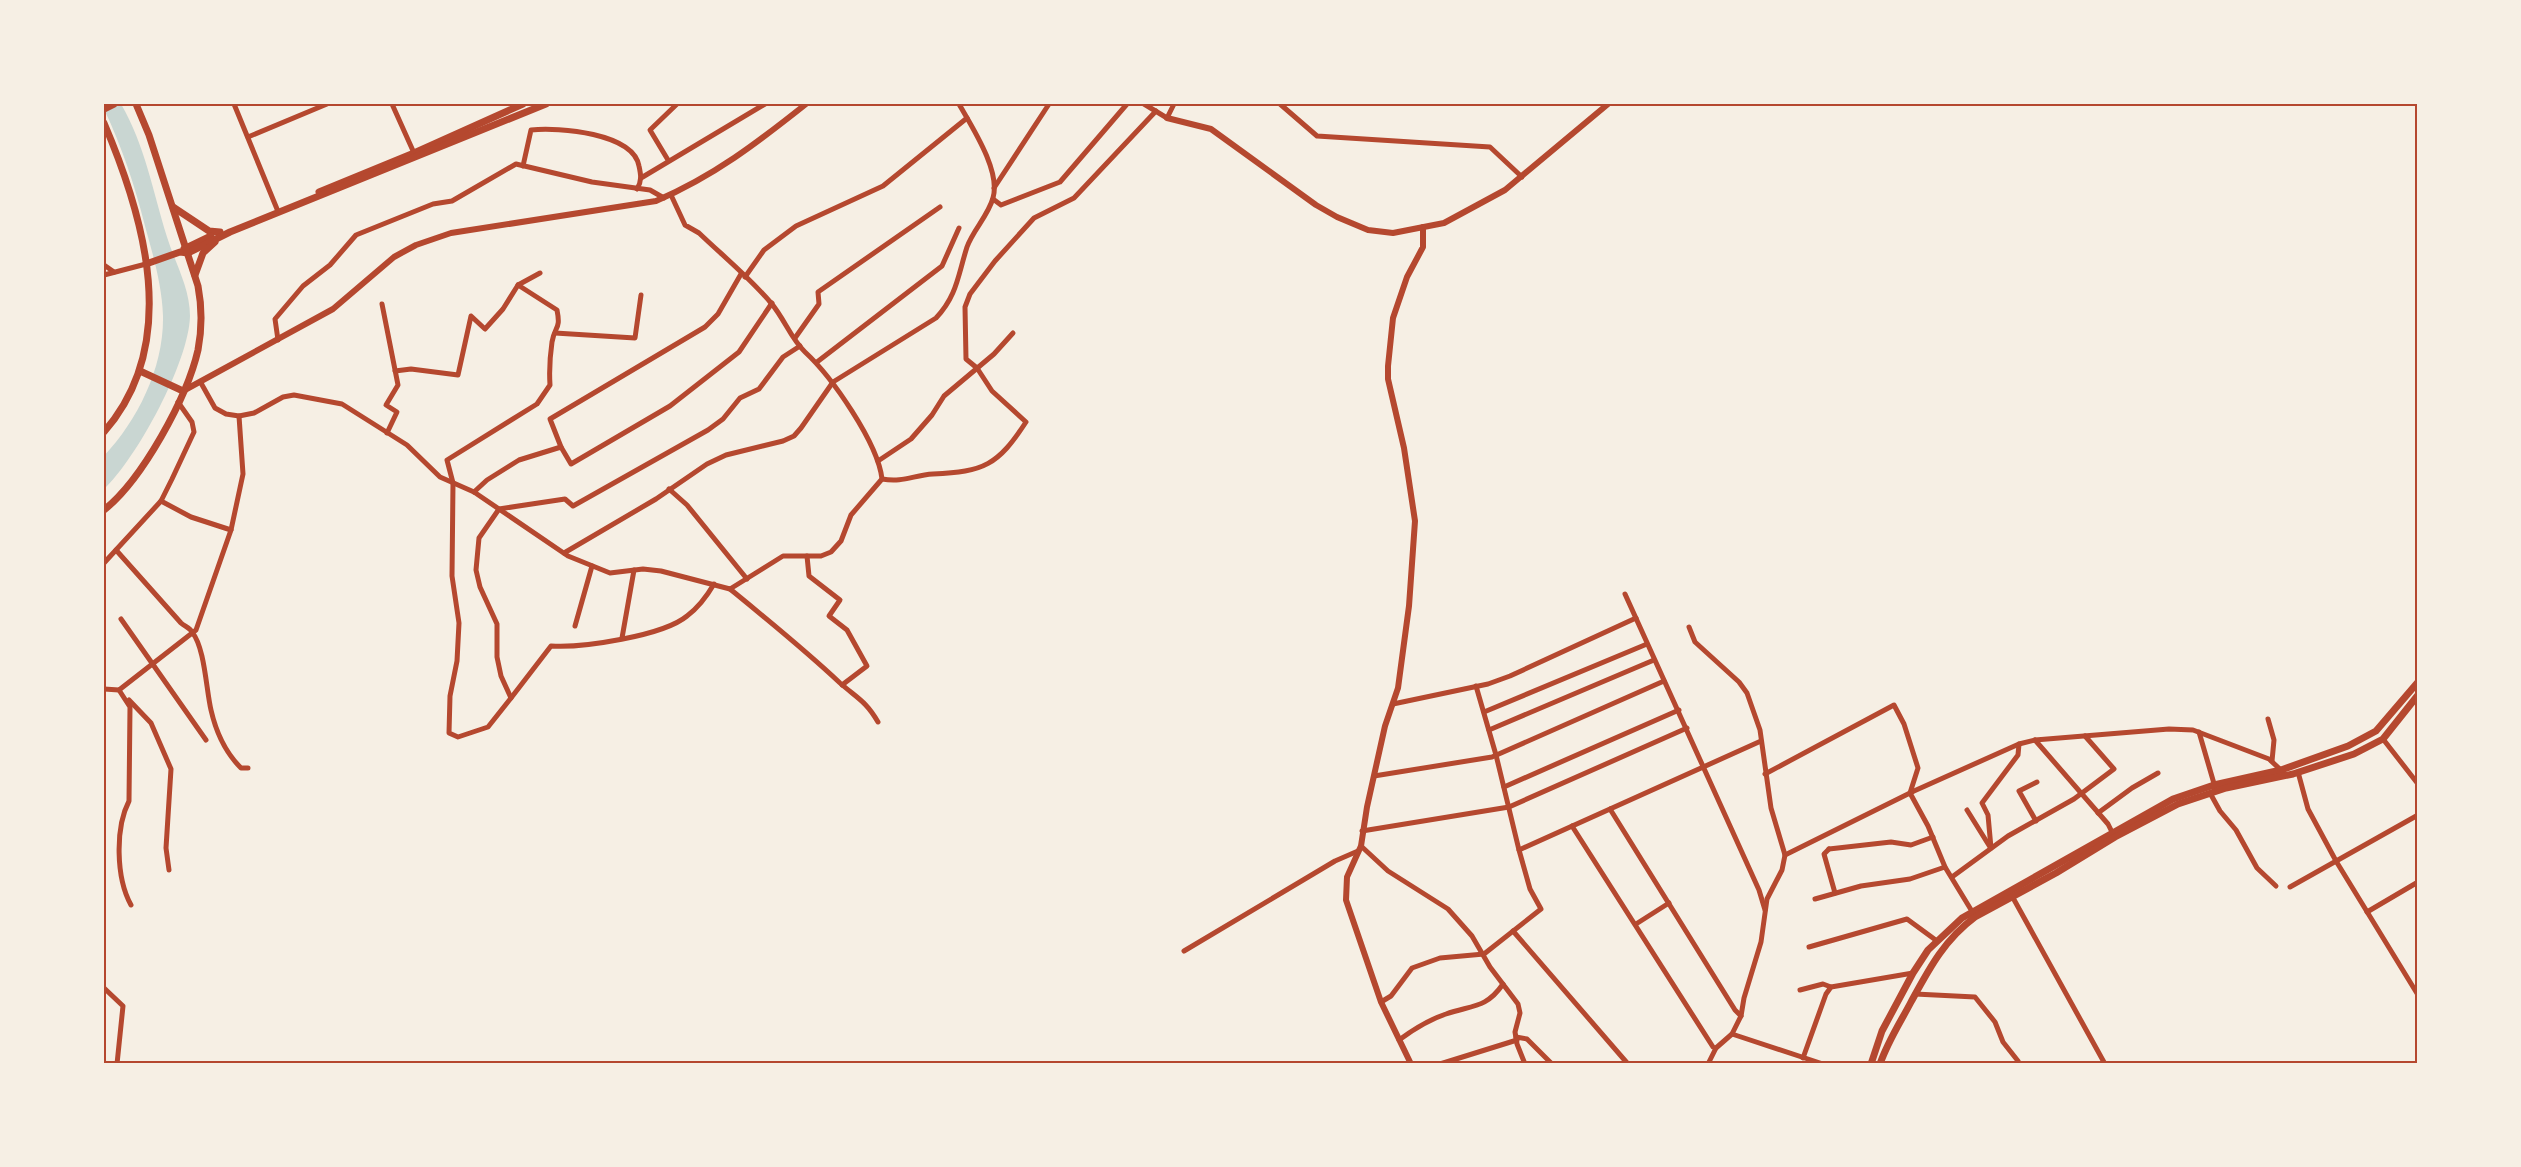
<svg xmlns="http://www.w3.org/2000/svg" width="2521" height="1167" font-family="Lato,sans-serif">
<rect width="100%" height="100%" fill="#f6efe4"/>
<path fill="#c9d6d2" d="M104 104H121C145 145 153 192 167 237 175 263 190 288 190 316 189 362 137 458 104 489V456C138 420 164 367 163 316 162 285 153 255 145 226 135 186 122 147 104 109Z"/>
<g fill="none" stroke-linecap="round" stroke-linejoin="round">
<g stroke="#b5482f" stroke-width="5">
<path d="M234 104 277 209"/>
<path d="M392 104 414 153"/>
<path d="M1144 104 1167 118 1174 104"/>
<path d="M1280 104 1317 136 1490 147 1522 177"/>
<path d="M248 137 327 104"/>
<path d="M668 160 650 130 677 104"/>
<path d="M523 166 531 130C559 127 633 133 639 166 641 175 642 181 637 189"/>
<path d="M641 178 765 104"/>
<path d="M994 188 1049 104"/>
<path d="M993 199 1001 205 1060 182 1127 104"/>
<path d="M104 265 114 272"/>
<path d="M104 275 146 264"/>
<path d="M745 277 764 250 796 226 883 186 967 118"/>
<path d="M518 285 557 310C561 330 555 325 552 342 550 356 549 370 550 385L537 404 447 460 453 483 452 576 459 623 457 661 450 696 449 733 458 737 488 727 511 698 501 676 497 657V624L480 587 476 570 479 538 499 509 565 499 573 506 708 430 723 419 740 398 759 389 783 357 800 346"/>
<path d="M382 304 398 385 386 405 397 412 387 433"/>
<path d="M555 333 635 338 641 295"/>
<path d="M795 338 819 304 818 292 940 207"/>
<path d="M278 340 275 319 303 286 330 265 356 235 433 204 452 201 516 164 592 182 650 190 664 198"/>
<path d="M817 362 942 266 959 228"/>
<path d="M395 371 411 369 458 375 471 316 485 329 503 309 518 285 540 273"/>
<path d="M201 383 215 408 226 414 239 416 254 413 283 397 294 395 342 404 407 445 440 477 474 492 568 556 610 573 643 569 661 571 730 589 783 556H821L831 552 841 541 851 515 882 479C878 443 832 377 805 352 791 339 784 318 771 303 750 278 723 256 699 233L685 225 671 195"/>
<path d="M561 447 550 419 705 327 718 314 741 274"/>
<path d="M878 461 911 439 932 415 944 396 994 354 1013 333"/>
<path d="M882 479C903 483 914 475 933 474 984 472 998 465 1026 422L992 391 977 368 966 359 965 307 970 294 995 261 1034 218 1074 198 1156 111"/>
<path d="M669 489 687 505 747 579"/>
<path d="M474 492 487 480 519 460 561 447 571 464 670 406 739 352 772 303"/>
<path d="M161 501 191 517 231 530"/>
<path d="M116 550 181 623C184 626 190 628 192 632 205 648 206 689 211 710 216 732 225 752 241 768H248"/>
<path d="M564 553 656 499 707 464 726 455 783 441 794 436 801 428 833 382 936 318C957 296 958 275 967 247 973 230 988 216 993 198 1001 171 972 127 959 104"/>
<path d="M807 556 809 576 840 600 829 616 847 630 867 666 842 685"/>
<path d="M104 563 161 501 172 479 194 432 192 422 178 402"/>
<path d="M730 589C768 620 805 650 840 683 857 698 866 701 878 722"/>
<path d="M1625 594 1759 890 1765 910"/>
<path d="M121 619 206 740"/>
<path d="M575 626 592 566"/>
<path d="M1689 627 1695 642 1739 682 1747 693 1760 730 1771 808 1785 855 1782 870 1767 899 1761 942 1744 998 1741 1016 1732 1034 1716 1048 1708 1064"/>
<path d="M622 638 634 570"/>
<path d="M1476 686 1496 755 1519 850"/>
<path d="M104 689 119 690 196 630 231 530 243 474 239 416"/>
<path d="M119 690 130 707 129 801C115 828 116 878 131 905"/>
<path d="M511 698 551 646C582 648 663 636 687 616 699 607 707 596 714 584"/>
<path d="M129 700 151 723 171 769 166 848 169 870"/>
<path d="M1393 704 1488 684 1510 676 1636 618"/>
<path d="M1484 712 1647 644"/>
<path d="M2268 719 2274 740 2272 761"/>
<path d="M1489 730 1654 660"/>
<path d="M2199 732 2215 787"/>
<path d="M2383 739 2418 784"/>
<path d="M2035 740 2108 824 2114 836"/>
<path d="M2298 772 2308 809 2336 861 2418 995"/>
<path d="M1765 774 1894 705 1904 724 1918 768 1910 793 1928 826 1945 867 1973 913"/>
<path d="M1374 776 1492 757 1664 681"/>
<path d="M1504 787 1679 710"/>
<path d="M2210 793 2220 811 2236 830 2257 868 2276 886"/>
<path d="M1610 809 1735 1010 1741 1016"/>
<path d="M1967 810 1990 847"/>
<path d="M2098 813 2132 788 2158 773"/>
<path d="M2036 821 2019 791 2037 782"/>
<path d="M1572 826 1713 1047 1716 1048"/>
<path d="M1362 831 1509 807 1687 728"/>
<path d="M1361 846 1388 871 1448 909 1472 936 1490 967 1518 1004 1520 1013 1515 1032 1517 1044 1525 1064"/>
<path d="M1991 848 1988 815 1982 803 2018 755 2019 744"/>
<path d="M1829 849 1891 842 1911 845 1933 837"/>
<path d="M1829 849 1824 854 1835 893"/>
<path d="M1785 855 1914 791 2019 744 2035 740 2169 729 2193 730 2269 759 2283 772"/>
<path d="M1952 877 2008 836 2074 799 2114 769 2085 736"/>
<path d="M2290 887 2418 815"/>
<path d="M2012 896 2105 1064"/>
<path d="M1815 899 1861 886 1910 879 1945 867"/>
<path d="M2367 912 2418 882"/>
<path d="M1636 924 1669 903"/>
<path d="M1513 931 1628 1064"/>
<path d="M1809 947 1907 919 1937 941"/>
<path d="M1184 951 1335 861 1358 851"/>
<path d="M104 988 123 1006 117 1064"/>
<path d="M1800 990 1823 984 1831 987"/>
<path d="M1915 994 1975 997 1995 1022 2003 1042 2018 1061"/>
<path d="M1381 1002 1391 996 1412 968 1440 958 1484 954 1541 909 1530 889 1519 850 1761 741"/>
<path d="M1732 1034 1823 1064"/>
<path d="M1516 1037 1527 1039 1552 1064"/>
<path d="M1399 1040C1414 1029 1428 1020 1446 1014 1471 1005 1486 1009 1503 984"/>
<path d="M1803 1058 1826 994 1831 987 1913 973"/>
<path d="M104 1062 105 1064"/>
<path d="M1440 1064 1517 1040"/>
</g>
<g stroke="#b5482f" stroke-width="6">
<path d="M1167 118 1211 129 1316 205 1337 217 1368 230 1393 233 1444 223 1505 190 1608 104"/>
<path d="M183 391 333 309 394 257 416 245 451 233 656 201C714 176 757 143 806 104"/>
<path d="M1411 1064 1381 1002 1346 900 1347 877 1361 846 1367 807 1385 726 1398 688 1409 606 1415 521 1404 448 1388 379V366L1393 318 1407 277 1423 247V227"/>
</g>
<g stroke="#b5482f" stroke-width="7">
<path d="M104 109 114 104"/>
<path d="M104 123C145 219 181 344 104 432"/>
<path d="M319 192 414 153 523 104"/>
<path d="M173 207 209 231 220 232"/>
<path d="M184 249 211 236"/>
<path d="M146 264 180 252 188 253 230 232 546 104"/>
<path d="M195 275 203 253 215 242"/>
<path d="M140 371 183 391"/>
<path d="M104 510C142 480 187 398 198 350 202 329 202 307 198 286L149 135 136 104"/>
<path d="M1871 1064 1882 1031 1913 973 1928 950 1962 918 2173 799 2214 785 2281 770 2348 746 2376 731 2418 682"/>
<path d="M1880 1064C1888 1041 1900 1023 1911 1002 1929 969 1944 940 1975 917L2056 873 2115 837 2178 804 2226 788 2293 774 2354 754 2383 739 2418 695"/>
</g>
</g>
<rect width="2521" height="1167" fill="none" stroke="#f6efe4" stroke-width="210"/>
<rect x="105" y="105" width="2311" height="957" fill="none" stroke="#b5482f" stroke-width="2"/>
</svg>
